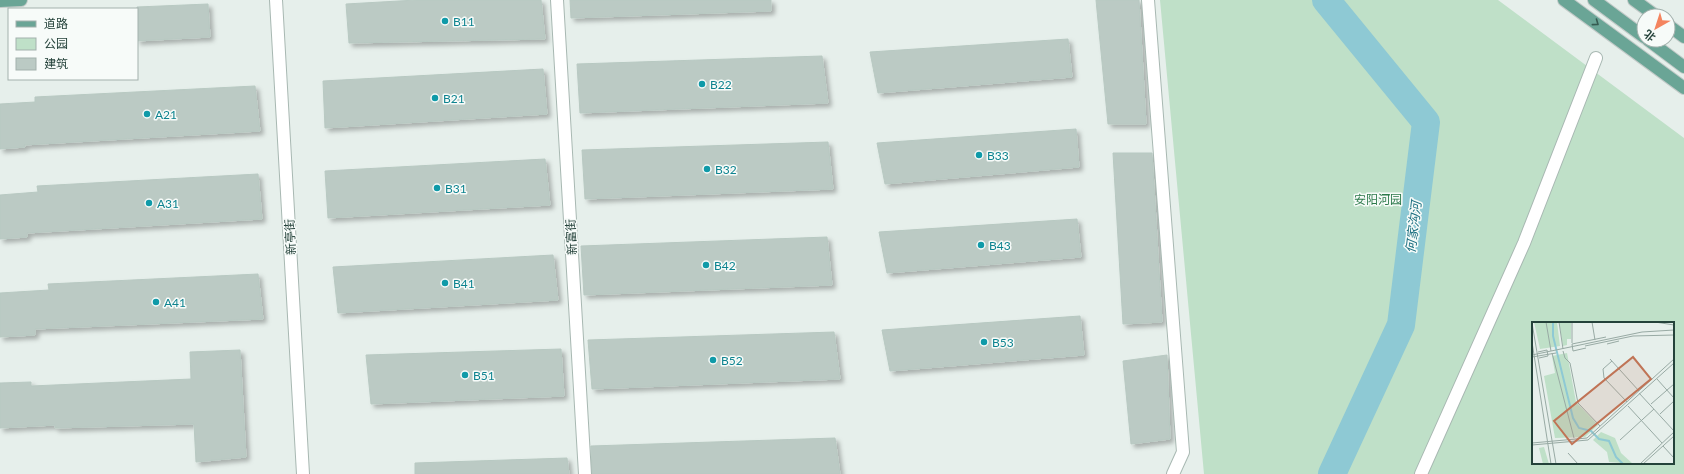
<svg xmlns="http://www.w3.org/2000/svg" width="1684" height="474" font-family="Lato,'Noto Sans SC',sans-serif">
<defs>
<filter id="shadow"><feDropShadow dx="3.5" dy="3.5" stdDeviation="2" flood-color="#0004"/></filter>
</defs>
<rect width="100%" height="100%" fill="#e6efeb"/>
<path fill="#bfe0c8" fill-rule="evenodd" d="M1160 0H1498L1684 138V474H1204ZM1533 323H1673V463H1533Z"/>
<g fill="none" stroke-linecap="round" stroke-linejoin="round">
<path stroke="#8ec9d4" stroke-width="28" d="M1326 0 1426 122 1401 325 1332 474"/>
</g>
<g fill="#bbcac4" stroke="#b8c9c2" filter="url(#shadow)">
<path d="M416 0H541L545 39 349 43 346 4Z"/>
<path d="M570 0H771V11L571 18Z"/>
<path d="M1096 0H1139L1146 124H1108Z"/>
<path d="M208 4 210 37 137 41V7Z"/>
<path d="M1068 39 1072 77 878 93 870 52Z"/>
<path d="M822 56 828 103 580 113 577 64Z"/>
<path d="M543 69 547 114 325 128 323 81Z"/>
<path d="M255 86 260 131 24 145 25 147 0 149V104L35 102V97Z"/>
<path d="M1076 129 1079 167 885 184 877 143Z"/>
<path d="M828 142 833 189 585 199 582 150Z"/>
<path d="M1113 153H1152L1162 322 1123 324Z"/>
<path d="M545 159 550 205 328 218 325 171Z"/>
<path d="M258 174 262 219 27 233V237L0 239V195L38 192 37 186Z"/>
<path d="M1077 219 1081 257 887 273 879 232Z"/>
<path d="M827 237 832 285 584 295 581 246Z"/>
<path d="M553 255 558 300 338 313 333 267Z"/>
<path d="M258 274 263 319 35 329V335L0 337V293L49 290 48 284Z"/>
<path d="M1080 316 1084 355 890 371 882 330Z"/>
<path d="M834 332 840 379 592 389 588 340Z"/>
<path d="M561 349 564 396 371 404 366 355Z"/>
<path d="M240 350 246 457 196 462 194 424 55 428V425L0 428V383L31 382V386L191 379 190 352Z"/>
<path d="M1167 355 1170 439 1131 444 1123 361Z"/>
<path d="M835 438 840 474H592L591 446Z"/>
<path d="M567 458 569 474H415V463Z"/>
</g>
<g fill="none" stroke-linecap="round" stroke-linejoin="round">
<g stroke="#a8b8b2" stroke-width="14">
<g id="minor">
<path d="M276 0 303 474"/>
<path d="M557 0 585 474"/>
<path d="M1148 0 1183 452 1173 474"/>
<path d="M1421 474 1524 243 1596 58"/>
</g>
</g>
<g stroke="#c2cac8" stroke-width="14">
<g id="major">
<path d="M1564 0 1684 88"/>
<path d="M1594 0 1644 37"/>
<path d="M1634 0 1656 16"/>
<path d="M0 1 21 0"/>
<path d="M1668 25 1684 37"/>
<path d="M1648 40 1684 67"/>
</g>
</g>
<use href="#minor" stroke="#fff" stroke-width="12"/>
<use href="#major" stroke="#6aa596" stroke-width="12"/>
</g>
<defs><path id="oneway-chevron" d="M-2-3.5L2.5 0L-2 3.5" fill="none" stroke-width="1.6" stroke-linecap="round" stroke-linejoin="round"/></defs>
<use stroke="#365b51" href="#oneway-chevron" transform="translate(1596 23) rotate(36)"/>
<g fill="#0f9aa8" stroke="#f7fbf9" stroke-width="1.5">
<circle cx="445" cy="21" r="4"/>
<circle cx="702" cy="84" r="4"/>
<circle cx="435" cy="98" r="4"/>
<circle cx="147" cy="114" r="4"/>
<circle cx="979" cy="155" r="4"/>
<circle cx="707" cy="169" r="4"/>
<circle cx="437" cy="188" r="4"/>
<circle cx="149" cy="203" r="4"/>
<circle cx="981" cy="245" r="4"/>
<circle cx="706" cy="265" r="4"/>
<circle cx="445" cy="283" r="4"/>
<circle cx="156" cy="302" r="4"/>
<circle cx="984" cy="342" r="4"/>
<circle cx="713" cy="360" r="4"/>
<circle cx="465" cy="375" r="4"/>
</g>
<g text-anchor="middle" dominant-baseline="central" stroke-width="3" stroke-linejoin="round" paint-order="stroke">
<g font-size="12" fill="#0d838f" stroke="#f7fbf9" text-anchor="start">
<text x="453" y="21">B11</text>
<text x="710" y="84">B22</text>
<text x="443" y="98">B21</text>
<text x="155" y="114">A21</text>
<text x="987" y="155">B33</text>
<text x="715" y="169">B32</text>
<text x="445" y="188">B31</text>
<text x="157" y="203">A31</text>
<text x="989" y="245">B43</text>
<text x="714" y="265">B42</text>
<text x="453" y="283">B41</text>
<text x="164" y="302">A41</text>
<text x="992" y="342">B53</text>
<text x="721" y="360">B52</text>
<text x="473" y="375">B51</text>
</g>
<g font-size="12" fill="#2d7a4b" stroke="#f7fbf9">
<text x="1378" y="199">安阳河园</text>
</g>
<g font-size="12" fill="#24423a" stroke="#f7fbf9">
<text transform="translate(290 237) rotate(-93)">新亭街</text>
<text transform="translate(571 237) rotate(-93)">新富街</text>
</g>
<g font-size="13" font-style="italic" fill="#1c6f80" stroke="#f7fbf9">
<text transform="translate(1413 227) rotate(-83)">何家沟河</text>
</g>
</g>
<g transform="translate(1532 322)">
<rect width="142" height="142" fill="#e6efeb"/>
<path d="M2 0H25L28 24 8 27ZM27 0H39V17H35V23L31 24ZM35 31 44 80 66 103 53 115 23 116 12 54 23 51 20 34ZM69 110 83 116 89 131 101 142 77 140 75 130 61 118ZM12 125 17 142H11L7 126Z" fill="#bfe0c8"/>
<path fill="none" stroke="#8ec9d4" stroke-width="2" d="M21 0V14L41 96 47 106 59 109 67 117 77 119 84 135 91 142"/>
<path fill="none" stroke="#98aaa4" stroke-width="1" d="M14 0 19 29M27 0 31 27M40 0V21M60 0 63 18M123 0 142 3M0 1 24 142M0 20 19 142M75 22 87 19M53 24 101 14 142 13M54 26 41 29 40 22 74 15M31 29 33 36 38 41 46 81 68 104M6 30 15 28 16 34 7 36M20 31 42 116M0 33 110 10 142 8M0 35 24 31M78 37 107 69M80 39 71 47 72 56 95 80M125 57 142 76M107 71 142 109M119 82 142 62M96 84 130 121M128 92 142 79M88 118 122 87M0 121 55 116 142 37M0 123 56 118 142 41M131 124 142 136M36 131 46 142M108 142 142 110M111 142 142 114"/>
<path fill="#c07456" fill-opacity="0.15" stroke="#c07456" stroke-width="2" d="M101 35 119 57 40 122 22 99Z"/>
<rect width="142" height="142" fill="none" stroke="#24423a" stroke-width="2"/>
</g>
<rect x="8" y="8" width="130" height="72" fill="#f7fbf9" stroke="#a3b1ad"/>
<rect x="16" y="21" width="20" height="6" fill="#6aa596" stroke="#a3b1ad"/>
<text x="44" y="28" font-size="12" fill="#24423a">道路</text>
<rect x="16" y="38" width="20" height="12" fill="#bfe0c8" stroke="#a3b1ad"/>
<text x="44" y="48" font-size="12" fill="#24423a">公园</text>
<rect x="16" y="58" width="20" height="12" fill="#bbcac4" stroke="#a3b1ad"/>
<text x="44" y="68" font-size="12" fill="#24423a">建筑</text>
<g transform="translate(1656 28) rotate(219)"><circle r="19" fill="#f7fbf9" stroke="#a3b1ad"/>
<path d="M0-3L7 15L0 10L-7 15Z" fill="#f4845f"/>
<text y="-6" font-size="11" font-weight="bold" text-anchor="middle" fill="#24423a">北</text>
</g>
</svg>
